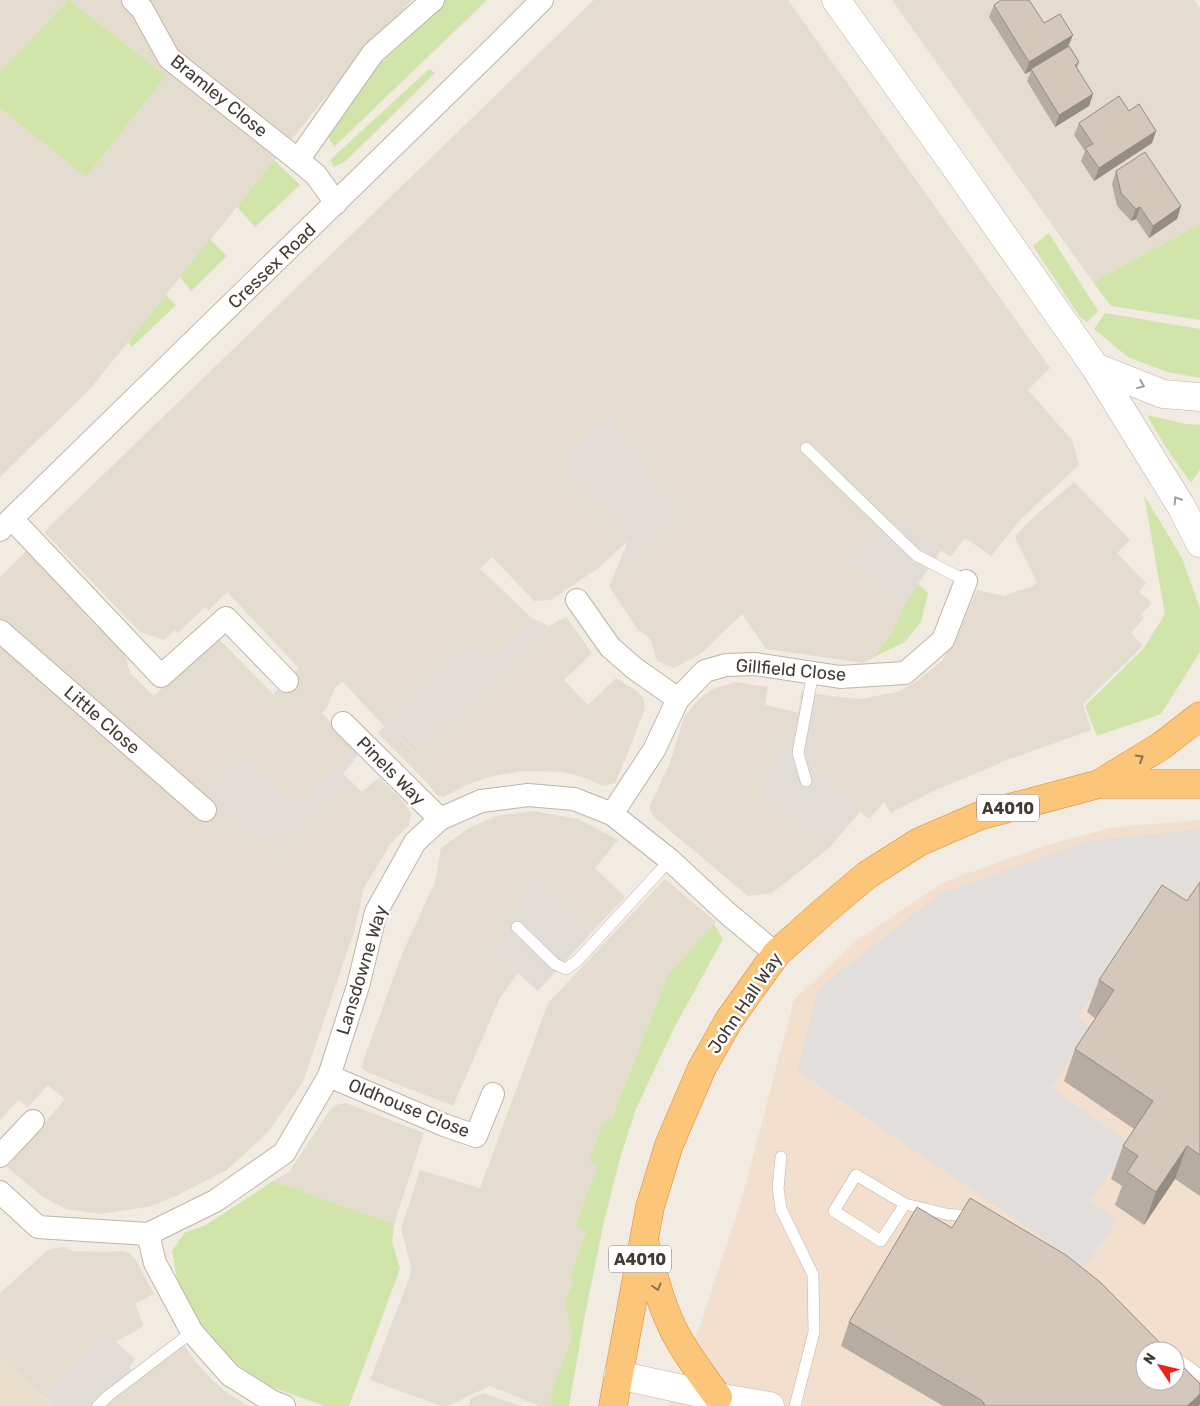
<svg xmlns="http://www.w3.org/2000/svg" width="1200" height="1406" font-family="Rubik,sans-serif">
<rect width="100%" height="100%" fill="#f1ebe2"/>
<g fill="#e5dcd0">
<path d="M0 0H68L0 72Z"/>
<path d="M70 0H412L382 33 379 31 90 389 0 477V108L86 177 166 76Z"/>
<path d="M594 0H788L1050 368 1028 390 1072 440 1079 465 1021 519 991 556 965 538 950 557 896 516 849 561 905 603 894 630 874 657 864 663 766 649 742 614 702 653 674 668 657 661 651 641 646 635 638 630 609 586 615 573 677 515 607 416 574 477 572 479 598 502 628 541 597 569 551 600 534 601 492 557 480 569 533 619 491 659 472 641 434 677 385 727 342 681 335 688 326 709 322 713 354 749 303 803 289 800 245 759 290 832 295 834 342 788 355 785 362 792 379 778 403 801 411 814 408 826 391 843 364 888 353 935 303 1082 268 1132 227 1170 176 1196 152 1206 101 1214 66 1209 43 1197 7 1167 65 1099 48 1085 28 1107 18 1100 0 1120V577L28 549 86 612 85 615 124 652 130 673 154 696 215 635 273 694 299 668 227 592 209 610 205 607 178 633 175 630 164 640 140 632 44 532Z"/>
<path d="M892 0H1194L1200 8V224L1093 282Z"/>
<path d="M1074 482 1130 540 1117 553 1146 583 1139 592 1152 603 1141 614 1144 618 1131 633 1143 646 1083 704 1091 730 1005 761 929 793 891 813 884 802 869 819 814 770 808 748 816 715 831 696 860 699 897 692 916 682 943 660 955 640 977 590 1004 596 1033 586 1037 583 1015 537 1026 524Z"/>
<path d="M566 617 592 653 564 680 588 705 616 678 637 691 643 698 645 708 630 748 615 783 602 786 588 779 563 772 524 771 493 776 469 784 443 797 437 795 429 785 391 746 399 738 415 753 477 697 498 674 549 626Z"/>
<path d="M735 682 768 687 765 705 799 713 796 730 762 779 761 791 829 848 772 893 748 896 656 819 650 811V805L670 763 684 717 699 699 713 689Z"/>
<path d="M533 811 578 819 618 840 595 868 625 897 591 933 533 878 516 897 525 907 505 928 509 932 494 951 518 973 500 998 453 1106 367 1072 361 1067 402 954 435 882 441 848 469 828 496 816Z"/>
<path d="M665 879 716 922 668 975 612 1118 602 1124 589 1161 599 1166 575 1225 586 1230 570 1277 574 1280 565 1300 572 1336 550 1396 553 1398 550 1406H539L490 1386 447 1406H441L370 1380 410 1276 411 1267 401 1228 420 1170 480 1188 548 1003Z"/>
<path d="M346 1103 424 1133 394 1224 273 1181 289 1172 330 1110 336 1105Z"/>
<path d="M62 1247 73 1251 104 1252 122 1251 129 1253 136 1260 154 1294 135 1304 144 1326 116 1342 108 1332 45 1398 0 1356V1293L48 1250Z"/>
<path d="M184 1345 194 1360 212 1380 225 1391 248 1406H113L140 1379 161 1360Z"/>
<path d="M483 1393 521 1406H468L471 1398Z"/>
</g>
<path fill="#f3dfcd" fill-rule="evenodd" d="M1196 820 1200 821V1406H669L701 1323 743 1195 794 1000 856 941 944 882 1044 846 1110 828ZM1145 1351H1175V1381H1145Z"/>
<g fill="#e2dcd7">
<path d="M608 416 677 515 615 573 628 541 598 502H594L572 479 574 477 560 460Z"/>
<path d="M896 516 941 551 905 603 849 561Z"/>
<path d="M533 619 549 626 498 674 477 697 416 753 400 738 391 746 378 733 434 677 472 641 491 659Z"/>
<path d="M801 692 831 696 816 715 808 748 814 770 861 811 829 848 761 791 762 779 796 730Z"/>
<path d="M354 749 358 755 343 774 355 785 342 788 295 834 289 832 275 851 206 795 245 758 289 800 303 803Z"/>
<path d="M533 878 591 933 538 991 493 951 509 932 505 928 525 907 516 897Z"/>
<path d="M108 1332 116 1342 135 1359 129 1367 140 1379 113 1406H55L44 1396Z"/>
</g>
<path fill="#eadecc" d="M0 1356 45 1398 55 1406H0Z"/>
<g fill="#d1e5ab">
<path d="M68 0H70L166 76 86 177 0 108V72Z"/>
<path d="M446 0H487L334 147 328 136 380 64Z"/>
<path d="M429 69 435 73 346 161 334 167 330 160Z"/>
<path d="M274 160 300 185 255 227 237 207Z"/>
<path d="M1200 224V320L1111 306 1093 282Z"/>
<path d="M1049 233 1098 311 1087 322 1080 317 1033 246Z"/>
<path d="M210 239 227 256 191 291 180 277Z"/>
<path d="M166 295 176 305 132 347 128 342Z"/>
<path d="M1105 313 1200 329V378L1167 372 1128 357 1094 329Z"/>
<path d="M1147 415 1186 424 1200 425V469L1191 483 1165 446Z"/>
<path d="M1144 495 1182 558 1200 609V652L1161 714 1097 736 1085 706 1144 648 1165 614Z"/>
<path d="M918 584 928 593 921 622 905 642 874 657 894 630 905 603Z"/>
<path d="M714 924 723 939 673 1030 636 1109 620 1158 603 1226 584 1320 569 1406H550L553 1398 550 1396 572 1336 565 1300 574 1280 570 1277 586 1231 575 1226 598 1166 589 1161 602 1124 612 1118 668 975Z"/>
<path d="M273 1181 394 1224 392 1241 400 1269 349 1406H325L266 1385 228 1358 199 1323 177 1279 172 1251 184 1233 206 1225Z"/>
</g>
<path fill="#e1dedb" d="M1200 829V916L1150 911 1077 1018 1092 1028 1051 1088 1130 1143 1090 1201 1117 1220 1085 1267 798 1071 818 989 939 894 1088 841Z"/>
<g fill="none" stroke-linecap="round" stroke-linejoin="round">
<g stroke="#bfb4a8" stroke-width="12">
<g id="service">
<path d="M806 448 916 555 966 581"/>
<path d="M806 781 798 753 813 673"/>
<path d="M517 927 555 964 566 969 577 961 670 860"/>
<path d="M781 1157 778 1188 781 1209 813 1275 814 1332 795 1406"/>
<path d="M905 1204 881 1241 834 1211 856 1175 905 1204 946 1214 967 1216 974 1219"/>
<path d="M1175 1357 1200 1375"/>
<path d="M98 1406 108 1396 192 1332"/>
</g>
</g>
<g stroke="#bfb4a8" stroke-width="24">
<g id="minor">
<path d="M133 0 142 9 169 58 298 160"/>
<path d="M336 203 316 175 298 160 373 53 433 0"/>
<path d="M12 519 161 676 226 618 287 681"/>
<path d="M0 530 495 47 542 0"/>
<path d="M577 600 610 647 634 668 678 699"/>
<path d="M0 631 205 810"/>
<path d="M343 723 440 819"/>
<path d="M612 814 654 750 678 699 705 671 726 665 755 664 840 677 905 673 943 640 966 581"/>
<path d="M329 1076 444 1125 476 1136 493 1094"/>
<path d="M0 1156 33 1121"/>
<path d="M0 1192 38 1227 148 1234"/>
<path d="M284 1406 273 1402 230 1375 192 1332 155 1263 148 1234 215 1201 284 1153 329 1076 358 986 376 912 415 842 440 819 481 801 528 795 574 799 612 814 670 860 726 912 776 954"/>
</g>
</g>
<g stroke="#bfb4a8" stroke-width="29">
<g id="tertiary">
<path d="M836 0 952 162 1095 367 1181 506 1200 543"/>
<path d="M1095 367 1163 394 1200 397"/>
<path d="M618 1375 728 1399 770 1406"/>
</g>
</g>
<g stroke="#d98b34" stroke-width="29">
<g id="trunk">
<path d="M1099 784 1161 746 1200 716"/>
<path d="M645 1244C653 1273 660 1302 673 1329 685 1353 702 1375 718 1397"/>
<path d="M613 1406 650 1207 669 1145 702 1068 729 1020 776 954 822 913 867 875 919 842 979 816 1099 784H1200"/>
</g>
</g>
<use href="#service" stroke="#fff" stroke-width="11"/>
<use href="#minor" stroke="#fff" stroke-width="22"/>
<use href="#tertiary" stroke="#fff" stroke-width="28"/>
<use href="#trunk" stroke="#fbc67a" stroke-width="28"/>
</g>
<g fill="#b7aca1">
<path d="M994 5 1044 23 1069 46 1079 62 1077 68 1093 94 1089 106 1055 127 1027 81 1031 71 1025 74 989 17Z"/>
<path d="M1129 111 1156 131 1152 143 1094 181 1081 161 1085 151 1074 135 1079 123Z"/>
<path d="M1116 171 1181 206 1177 219 1149 238 1136 219 1131 221 1117 206 1112 184Z"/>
<path d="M1200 882V1196L1175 1179 1144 1225 1115 1205 1122 1186 1111 1179 1123 1146 1134 1129 1064 1081 1075 1049 1096 1019 1087 1012 1099 980 1187 901Z"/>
<path d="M849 1322 1200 1404 1199 1406H943L841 1346Z"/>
</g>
<g fill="#958c83">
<path d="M1073 35 1068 47 1031 69V71L1025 74 1029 62Z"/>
<path d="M1093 94 1089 106 1055 127 1059 115Z"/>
<path d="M1156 131 1152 143 1094 181 1099 168Z"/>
<path d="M1181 206 1177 219 1149 238 1153 226Z"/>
<path d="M1140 207 1136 219 1131 221 1136 209Z"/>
<path d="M1187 1146 1175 1179 1144 1225 1156 1192Z"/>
<path d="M1200 1394V1404L1199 1406H1187Z"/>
</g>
<g fill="#d5c8bb" stroke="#958c83">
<path d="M1001 0H1029L1044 23 1060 14 1073 35 1029 62 994 5Z"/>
<path d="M1069 46 1079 62 1075 65 1093 94 1059 115 1031 69Z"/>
<path d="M1119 96 1129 111 1139 104 1156 131 1099 168 1085 148 1093 144 1079 123Z"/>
<path d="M1145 152 1181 206 1153 226 1140 207 1136 209 1121 193 1116 171Z"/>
<path d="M1200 882V1155L1187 1146 1156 1192 1127 1172 1138 1156 1123 1146 1153 1101 1075 1049 1114 990 1099 980 1162 885 1187 901Z"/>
<path d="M970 1198 1066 1255 1100 1282 1168 1351H1145V1381H1175V1358L1200 1384V1394L1187 1406H984V1403L981 1400 849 1322 917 1207 952 1228Z"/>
</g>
<defs><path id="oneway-chevron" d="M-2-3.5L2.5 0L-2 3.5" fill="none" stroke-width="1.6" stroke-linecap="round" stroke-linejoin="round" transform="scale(1.25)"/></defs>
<g stroke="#a09d99">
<use href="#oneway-chevron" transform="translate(1141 385) rotate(22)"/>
<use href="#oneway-chevron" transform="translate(1177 500) rotate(-122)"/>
</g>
<g stroke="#8c734f">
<use href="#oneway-chevron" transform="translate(1140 758) rotate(-31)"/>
<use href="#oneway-chevron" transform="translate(657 1287) rotate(74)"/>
</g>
<g text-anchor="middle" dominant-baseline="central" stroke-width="5" stroke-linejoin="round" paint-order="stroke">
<g fill="#fff" stroke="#7b7670" stroke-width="1">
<rect x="977" y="794.5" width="62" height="27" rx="4"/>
<rect x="609" y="1245.5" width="62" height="27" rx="4"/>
</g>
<g font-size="16" font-weight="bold" fill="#423b33">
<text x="1008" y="808">A4010</text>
<text x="640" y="1259">A4010</text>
</g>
<g font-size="18" fill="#423b33" stroke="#fff">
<text transform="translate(219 96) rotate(39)">Bramley Close</text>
<text transform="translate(272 266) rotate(-44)">Cressex Road</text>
<text transform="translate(791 670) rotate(5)">Gillfield Close</text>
<text transform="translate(102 720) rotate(41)">Little Close</text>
<text transform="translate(391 771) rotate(45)">Pinels Way</text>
<text transform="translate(362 970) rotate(-73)">Lansdowne Way</text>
<text transform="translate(745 1003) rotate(-56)">John Hall Way</text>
<text transform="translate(409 1108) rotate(22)">Oldhouse Close</text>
</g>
</g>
<g transform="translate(1160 1366) rotate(305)"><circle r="24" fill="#ffffff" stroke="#b3b1ad"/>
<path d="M0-4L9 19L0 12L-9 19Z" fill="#f52015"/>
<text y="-8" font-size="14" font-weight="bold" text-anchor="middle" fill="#423b33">N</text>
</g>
</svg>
